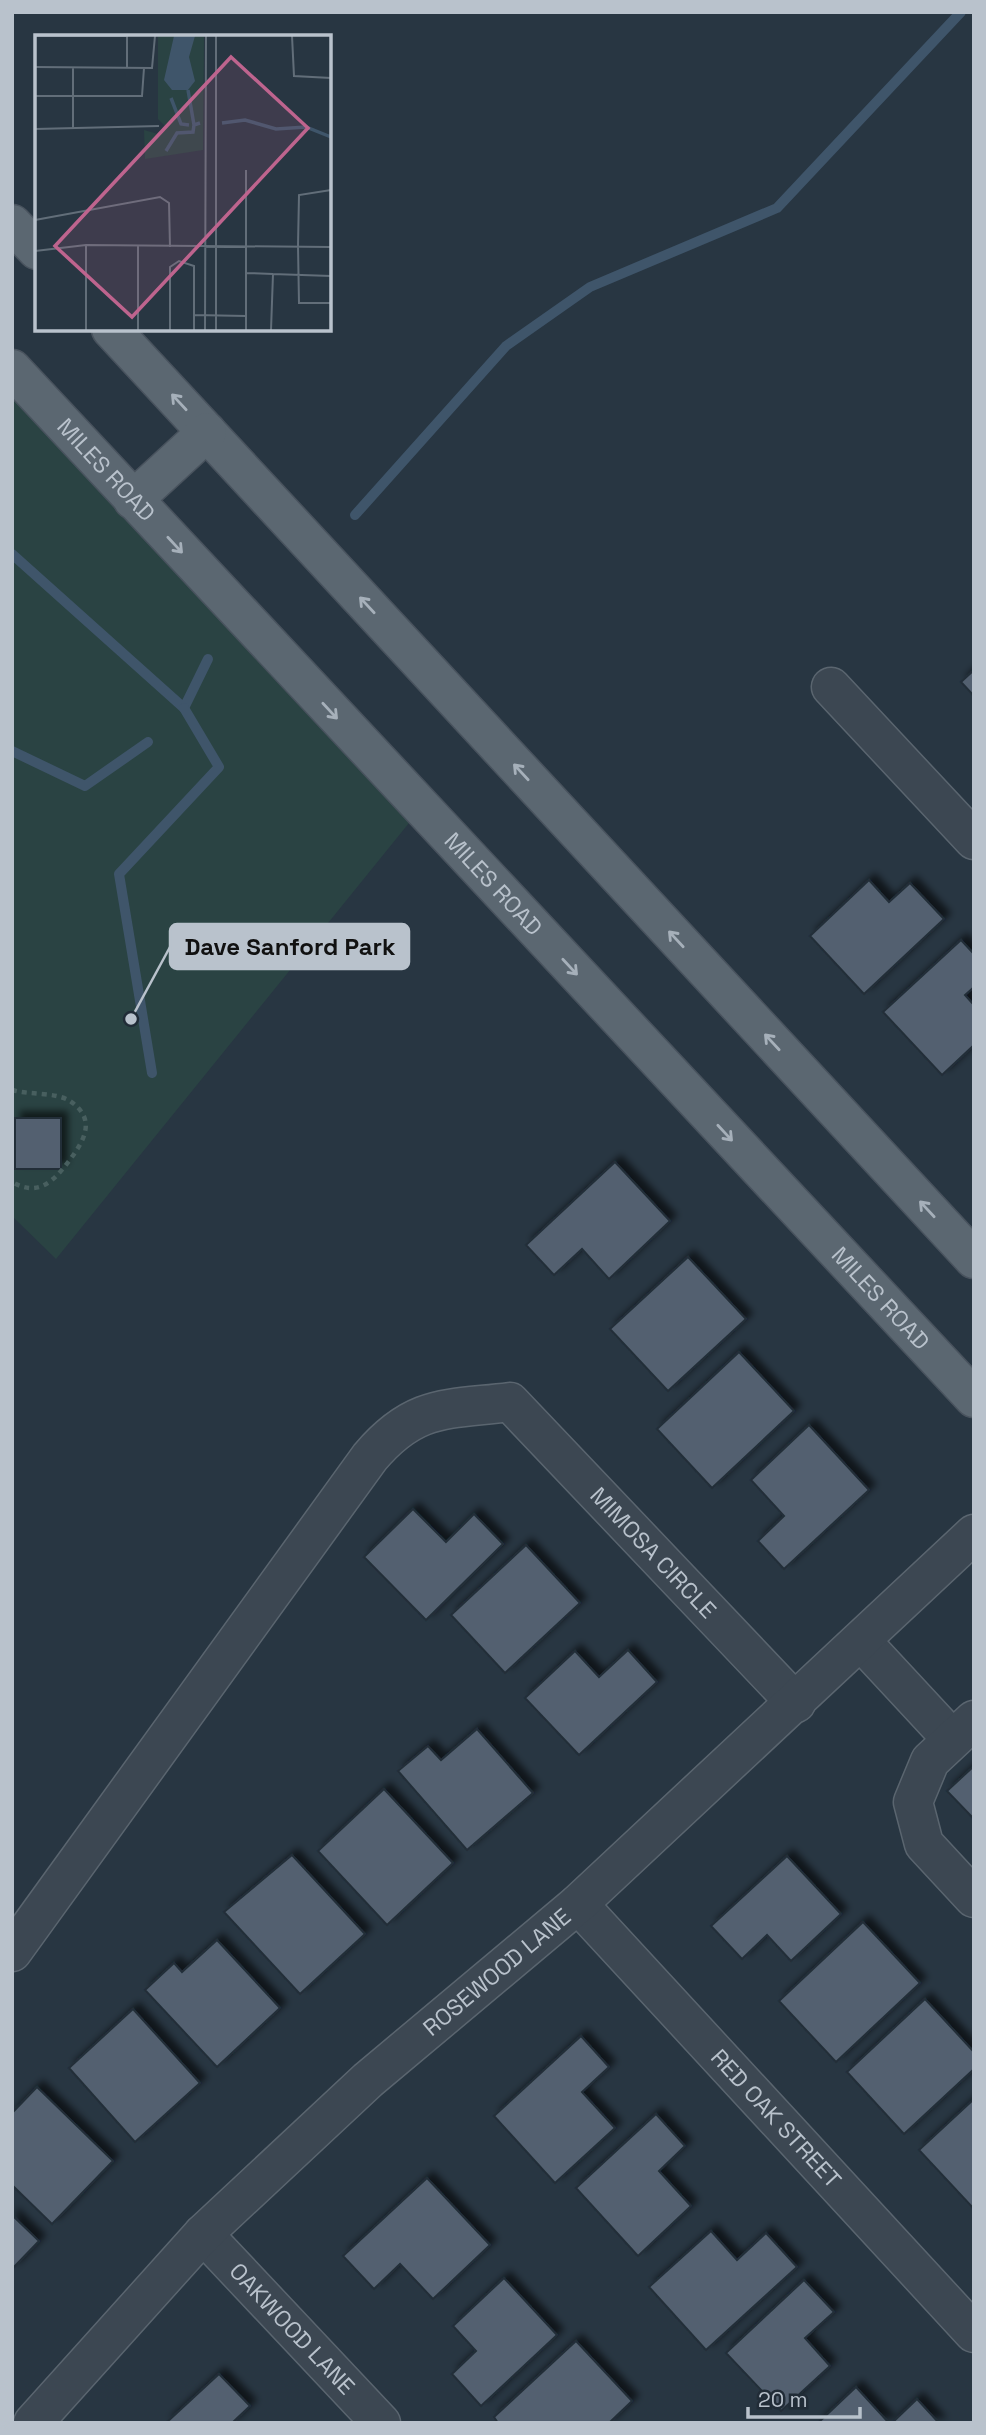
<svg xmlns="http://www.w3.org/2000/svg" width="986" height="2435" font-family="'Space Grotesk',sans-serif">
<defs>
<filter id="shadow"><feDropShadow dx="6" dy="-6" stdDeviation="3.5" flood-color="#0009"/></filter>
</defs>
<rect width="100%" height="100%" fill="#283642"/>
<path fill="#2a4343" d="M12 397 409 823 56 1259 12 1216Z"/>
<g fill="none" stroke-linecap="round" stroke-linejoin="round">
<g stroke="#3f556a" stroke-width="10">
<path d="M355 515 506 346 590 287 777 208 961 12"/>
<path d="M12 554 184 708 208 659"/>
<path d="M12 751 85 786 148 742"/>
<path d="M152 1073 119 874 219 767 184 708"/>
</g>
</g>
<g fill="#53616f" stroke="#232e39" stroke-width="2" filter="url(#shadow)">
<path d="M974 670V696L961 682Z"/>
<path d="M869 880 889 902 910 883 944 919 864 994 810 936Z"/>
<path d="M961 940 974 954V987L965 995 974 1005V1045L942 1075 883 1012Z"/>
<rect x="15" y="1118" width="46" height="51"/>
<path d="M615 1162 670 1221 609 1279 582 1249 554 1275 526 1245Z"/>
<path d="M688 1257 746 1319 668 1391 610 1329Z"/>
<path d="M739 1352 794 1411 712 1488 657 1429Z"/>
<path d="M809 1425 869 1490 784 1569 758 1541 784 1516 751 1480Z"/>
<path d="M413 1509 446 1542 474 1514 503 1544 426 1620 364 1557Z"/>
<path d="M526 1545 580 1603 505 1673 451 1615Z"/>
<path d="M628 1650 657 1682 579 1755 525 1698 575 1651 599 1677Z"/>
<path d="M477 1729 533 1793 467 1850 398 1771 428 1746 441 1760Z"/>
<path d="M974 1766V1819L947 1791Z"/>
<path d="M384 1789 453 1863 387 1925 318 1851Z"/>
<path d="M292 1855 365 1934 300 1994 224 1912Z"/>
<path d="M787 1856 841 1914 791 1961 767 1935 742 1959 711 1926Z"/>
<path d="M863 1922 920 1983 836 2062 779 2001Z"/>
<path d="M217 1940 280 2008 217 2067 145 1990 174 1963 182 1972Z"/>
<path d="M925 1999 974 2052V2069L904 2134 847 2072Z"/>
<path d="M133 2009 200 2083 135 2142 69 2068Z"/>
<path d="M581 2036 609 2067 582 2092 615 2128 555 2183 494 2116Z"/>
<path d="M37 2087 113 2161 52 2224 12 2185V2113Z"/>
<path d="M974 2099V2209L919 2150Z"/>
<path d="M656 2114 685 2146 659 2171 691 2206 638 2256 576 2188Z"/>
<path d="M427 2178 490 2245 433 2299 400 2264 374 2289 343 2256Z"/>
<path d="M12 2215 39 2241 12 2269Z"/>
<path d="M711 2231 737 2260 766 2233 797 2267 706 2350 649 2287Z"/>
<path d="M504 2278 557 2335 481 2406 452 2374 476 2351 453 2326Z"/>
<path d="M804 2280 834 2312 805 2338 830 2366 781 2411 726 2353Z"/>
<path d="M576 2341 632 2401 609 2423H498L494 2417Z"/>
<path d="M219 2374 250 2406 232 2423H166Z"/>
<path d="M856 2387 889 2423H818Z"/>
<path d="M917 2399 939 2423H892Z"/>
</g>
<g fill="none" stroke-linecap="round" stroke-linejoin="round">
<g stroke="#5a656f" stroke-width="41">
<g id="minor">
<path d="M831 687 974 840"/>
<path d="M861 1641 951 1738"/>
<path d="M974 1720 930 1761 913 1802 924 1844 974 1898"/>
<path id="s1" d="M578 1904 974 2333"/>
<path id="s2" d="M12 1952 370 1457C415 1404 446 1410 510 1402L796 1703"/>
<path id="s3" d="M203 2234 381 2423"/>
<path id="s4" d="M33 2423 203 2234 368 2080 578 1904 974 1534"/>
</g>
</g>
<g stroke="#49535e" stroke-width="41">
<g id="major">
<path d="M12 224 37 250"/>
<path d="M111 329 974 1259"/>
<path id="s5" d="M12 369 974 1398"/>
<path d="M133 500 207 432"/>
</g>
</g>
<path stroke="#485f5f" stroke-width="4.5" stroke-dasharray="5 5" stroke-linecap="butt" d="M12 1090C29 1095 56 1092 70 1101 98 1120 83 1142 69 1161 53 1182 38 1197 12 1182"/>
<use href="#minor" stroke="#3c4752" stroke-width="38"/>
<use href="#major" stroke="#5b6771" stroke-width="38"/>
</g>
<defs><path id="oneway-shaft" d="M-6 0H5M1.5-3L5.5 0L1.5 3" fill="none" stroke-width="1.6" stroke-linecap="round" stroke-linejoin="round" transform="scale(1.75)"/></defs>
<g stroke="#a6b0ba">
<use href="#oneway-shaft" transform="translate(179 402) rotate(-133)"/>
<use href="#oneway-shaft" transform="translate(175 545) rotate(47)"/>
<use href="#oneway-shaft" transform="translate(367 605) rotate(-133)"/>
<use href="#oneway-shaft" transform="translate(330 711) rotate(47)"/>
<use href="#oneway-shaft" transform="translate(521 772) rotate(-133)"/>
<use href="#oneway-shaft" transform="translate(676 939) rotate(-133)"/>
<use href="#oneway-shaft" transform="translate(570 967) rotate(47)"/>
<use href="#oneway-shaft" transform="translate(772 1042) rotate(-133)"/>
<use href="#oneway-shaft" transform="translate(725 1133) rotate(47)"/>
<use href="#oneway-shaft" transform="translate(927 1209) rotate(-133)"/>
</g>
<g text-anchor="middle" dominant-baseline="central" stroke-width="5" stroke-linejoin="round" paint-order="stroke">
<g font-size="23" fill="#b9c2cc" stroke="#212c37">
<text stroke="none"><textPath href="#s5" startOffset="138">MILES ROAD</textPath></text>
<text stroke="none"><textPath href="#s5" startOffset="705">MILES ROAD</textPath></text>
<text stroke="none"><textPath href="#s5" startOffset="1272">MILES ROAD</textPath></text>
<text stroke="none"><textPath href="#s2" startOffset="975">MIMOSA CIRCLE</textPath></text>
<text stroke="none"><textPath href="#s4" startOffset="648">ROSEWOOD LANE</textPath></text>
<text stroke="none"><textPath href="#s1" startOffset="292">RED OAK STREET</textPath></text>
<text stroke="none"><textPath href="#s3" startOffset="130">OAKWOOD LANE</textPath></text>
</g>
</g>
<g transform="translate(35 35)">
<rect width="296" height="296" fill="#283642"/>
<path d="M123 1H169L168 115 110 124 109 95 123 99 131 92 123 84Z" fill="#2a4343"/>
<path d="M139 1H160L154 22 160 46 153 55H137L129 45Z" fill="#3f556a"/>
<path fill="none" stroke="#3f556a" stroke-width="3.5" d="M153 55 159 90 165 88M136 63 146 89 154 90M187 88 210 85 241 94 271 92 296 102M131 116 142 98 158 97 159 90"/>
<path fill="none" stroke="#626e79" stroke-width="2" d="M0 1H92M257 1 259 41 296 43M0 32 117 33 120 1M38 33V94M92 33V1M0 61H107L109 33M0 94 124 91M296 155 264 160 263 211 264 268H296M0 185 125 162 134 168 135 212M51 210V295M171 212H210M0 216 51 210 296 212M211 238 238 239M159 280 211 281M103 295V211M135 295V232L144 226 159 231V295M170 295 171 1M181 295V1M211 295V135M236 295 238 239 296 241"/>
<path fill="#be648e" fill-opacity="0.15" stroke="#be648e" stroke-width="3.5" d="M196 22 273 93 97 282 20 211Z"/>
<rect width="296" height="296" fill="none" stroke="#b9c2cc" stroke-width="3.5"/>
</g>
<path fill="none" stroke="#b9c2cc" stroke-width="2.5" d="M131 1019L170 947"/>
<circle fill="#b9c2cc" stroke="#212c37" stroke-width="2.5" cx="131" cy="1019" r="7"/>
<rect fill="#b9c2cc" stroke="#b9c2cc" stroke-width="2.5" x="170" y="924" width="239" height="45" rx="7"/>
<g font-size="24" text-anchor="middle" font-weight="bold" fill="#111">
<text x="290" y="955">Dave Sanford Park</text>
</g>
<rect width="986" height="2435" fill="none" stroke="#b9c2cc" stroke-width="28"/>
<path d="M748 2407v10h112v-10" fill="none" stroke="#b9c2cc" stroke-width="3.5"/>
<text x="758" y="2407" font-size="21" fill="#b9c2cc" stroke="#212c37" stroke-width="5" paint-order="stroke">20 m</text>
</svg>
